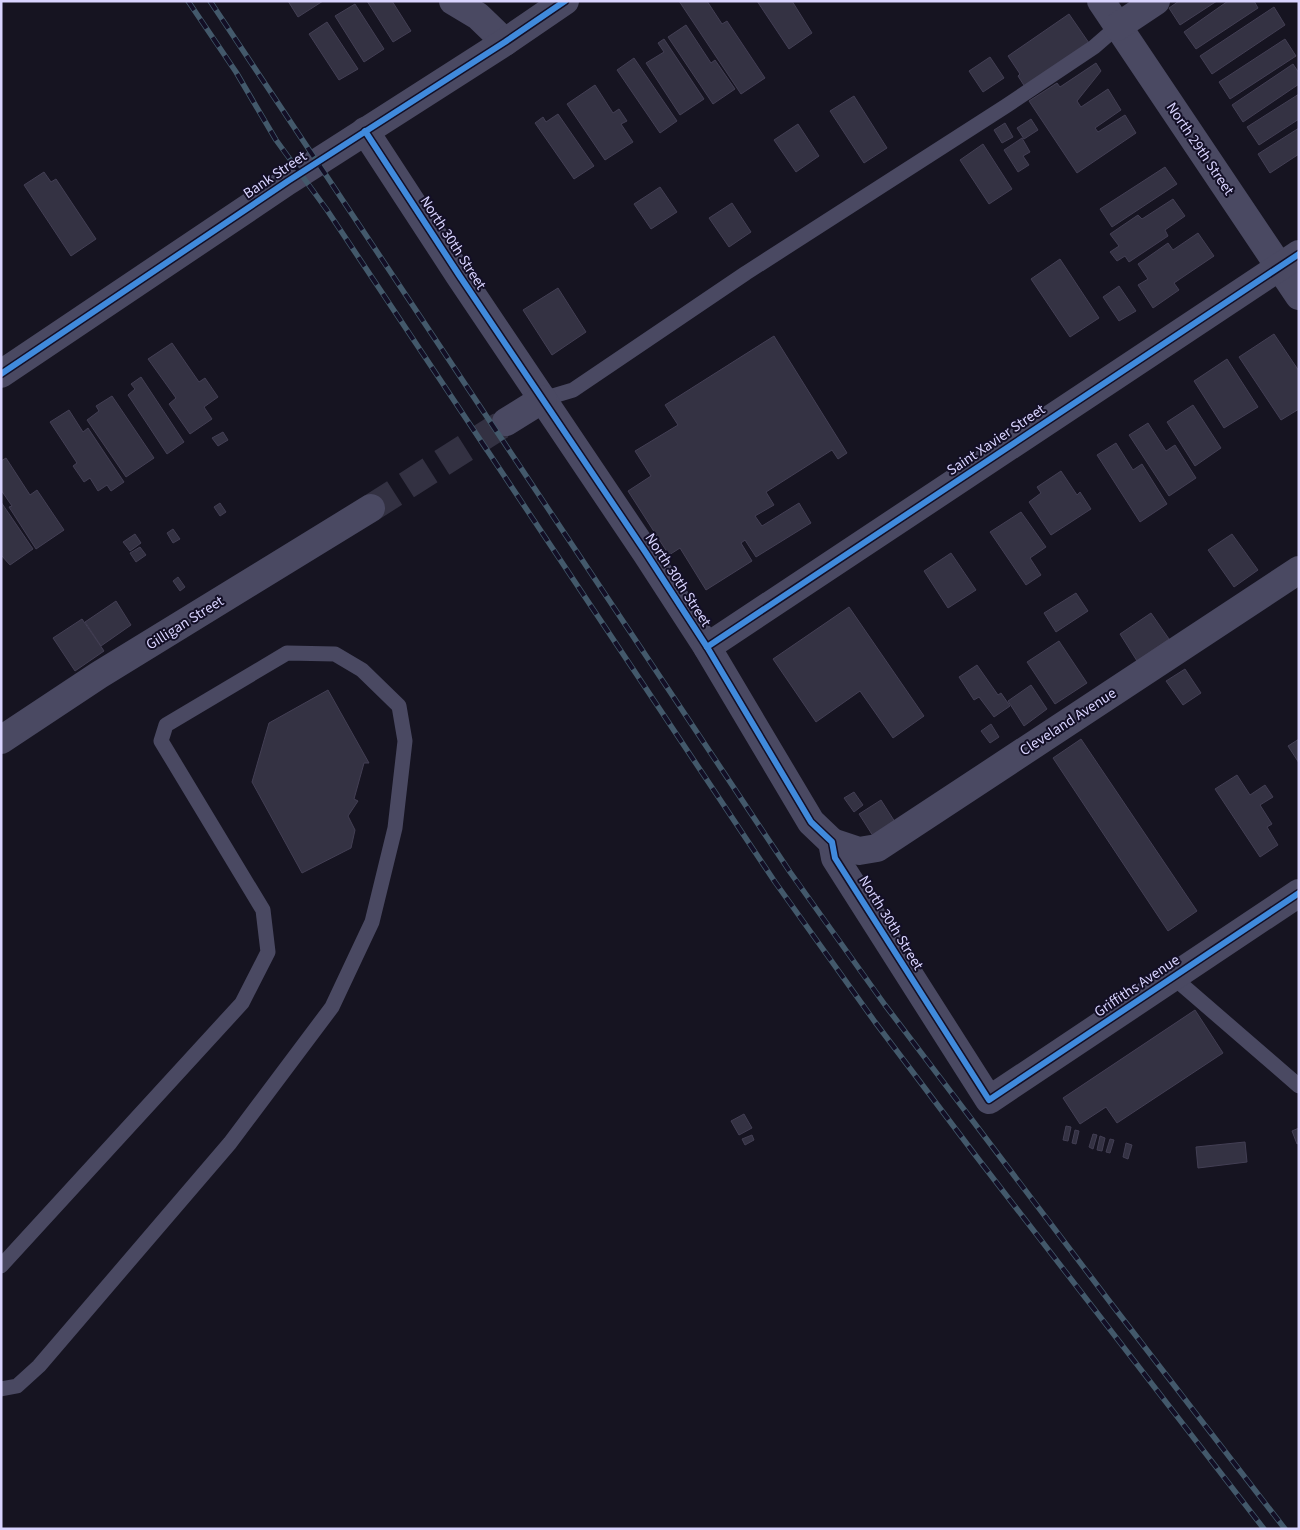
<svg xmlns="http://www.w3.org/2000/svg" width="1300" height="1530" font-family="'Source Sans 3',sans-serif">
<rect width="100%" height="100%" fill="#161421"/>
<g fill="#343243" stroke="#433f54">
<path d="M288 1H323L298 17Z"/>
<path d="M367 1H392L411 31 393 42Z"/>
<path d="M679 1H707L722 24 727 21 765 78 741 94Z"/>
<path d="M757 1H792L812 33 789 49Z"/>
<path d="M1179 1H1217L1180 25 1169 8Z"/>
<path d="M1228 1H1254L1258 8 1196 49 1184 32Z"/>
<path d="M355 4 384 49 364 62 335 16Z"/>
<path d="M1274 7 1285 25 1212 74 1200 56Z"/>
<path d="M1069 14 1089 43 1025 87 1018 76 1020 74 1008 56Z"/>
<path d="M327 22 358 69 339 80 309 34Z"/>
<path d="M686 25 711 63 715 60 735 89 713 104 668 37Z"/>
<path d="M664 39 704 99 680 115 646 63 664 52 658 43Z"/>
<path d="M1285 39 1296 56 1230 99 1219 82Z"/>
<path d="M990 57 1004 78 983 92 969 71Z"/>
<path d="M634 58 677 121 660 133 617 70Z"/>
<path d="M1096 63 1101 71 1077 101 1081 107 1108 89 1121 110 1095 128 1098 132 1125 115 1136 133 1077 173 1029 101 1057 83 1060 87Z"/>
<path d="M1293 64 1299 73V84L1243 122 1232 105Z"/>
<path d="M595 85 613 113 619 109 627 121 621 124 633 142 605 160 567 104Z"/>
<path d="M1299 94V119L1259 145 1247 127Z"/>
<path d="M854 96 887 148 864 163 830 111Z"/>
<path d="M558 114 594 166 574 179 535 123 543 117 546 122Z"/>
<path d="M1031 119 1038 130 1024 139 1017 128Z"/>
<path d="M1005 123 1013 137 1002 143 994 130Z"/>
<path d="M798 124 819 156 796 172 774 140Z"/>
<path d="M1299 128V154L1270 173 1258 154Z"/>
<path d="M1022 138 1030 152 1023 156 1029 165 1018 172 1004 150Z"/>
<path d="M983 144 1012 189 989 204 960 160Z"/>
<path d="M1165 167 1177 184 1112 227 1100 209Z"/>
<path d="M44 172 51 182 56 179 96 239 71 256 24 185Z"/>
<path d="M660 187 677 212 651 229 634 204Z"/>
<path d="M1173 199 1185 216 1165 230 1168 236 1129 262 1125 256 1117 261 1110 252 1119 246 1110 234 1138 215 1142 219Z"/>
<path d="M732 203 751 232 729 247 709 218Z"/>
<path d="M1198 233 1214 256 1174 283 1179 290 1153 308 1138 285 1148 279 1138 264 1168 243 1173 250Z"/>
<path d="M1060 259 1099 318 1070 337 1031 279Z"/>
<path d="M1119 286 1136 311 1119 321 1103 297Z"/>
<path d="M558 288 586 332 552 355 523 310Z"/>
<path d="M1274 334 1299 371V409L1281 420 1239 357Z"/>
<path d="M774 336 847 453 838 459 832 450 766 492 774 505 755 516 762 526 799 503 811 523 756 557 745 540 741 543 752 561 706 590 680 548 669 555 628 491 651 476 635 451 678 425 665 405Z"/>
<path d="M172 343 199 382 205 378 218 397 204 407 212 419 190 434 169 404 176 398 148 359Z"/>
<path d="M1227 359 1258 407 1224 428 1194 381Z"/>
<path d="M141 377 184 442 167 454 128 395 135 389 131 384Z"/>
<path d="M112 396 154 458 126 477 87 420 99 411 96 406Z"/>
<path d="M1193 405 1221 448 1195 466 1167 422Z"/>
<path d="M69 410 83 432 88 428 124 482 111 491 107 485 98 491 90 478 84 482 73 466 77 463 50 422Z"/>
<path d="M1148 423 1166 451 1175 445 1196 478 1169 496 1129 435Z"/>
<path d="M223 432 228 440 218 446 212 438Z"/>
<path d="M1116 443 1133 470 1142 464 1167 504 1140 522 1097 455Z"/>
<path d="M6 458 30 495 37 490 64 530 36 549 9 507 12 506 1 490V461Z"/>
<path d="M1061 471 1077 495 1080 492 1091 509 1051 535 1029 502 1041 493 1037 487Z"/>
<path d="M1 502 33 549 10 565 1 555Z"/>
<path d="M220 503 226 512 220 516 214 507Z"/>
<path d="M1021 512 1046 547 1030 558 1041 575 1026 585 990 532Z"/>
<path d="M173 529 180 539 173 543 167 533Z"/>
<path d="M135 534 141 543 130 551 123 542Z"/>
<path d="M1232 534 1258 570 1234 587 1208 550Z"/>
<path d="M140 547 146 555 136 562 130 553Z"/>
<path d="M951 553 976 590 948 608 924 571Z"/>
<path d="M178 577 185 587 180 591 173 581Z"/>
<path d="M1076 593 1088 611 1056 632 1044 613Z"/>
<path d="M116 601 131 625 101 646 85 622Z"/>
<path d="M849 607 924 716 893 738 860 691 816 722 773 659Z"/>
<path d="M1151 613 1169 639 1137 661 1120 634Z"/>
<path d="M82 619 104 651 75 671 53 638Z"/>
<path d="M1059 641 1087 683 1055 704 1027 662Z"/>
<path d="M977 665 998 695 1001 693 1010 706 994 717 979 697 974 700 959 677Z"/>
<path d="M1185 669 1201 693 1183 705 1166 681Z"/>
<path d="M1031 685 1047 709 1024 726 1008 701Z"/>
<path d="M328 690 369 763H364L354 799 358 801 348 816 355 830 351 848 302 873 252 782 269 723Z"/>
<path d="M991 724 999 737 990 743 981 731Z"/>
<path d="M1081 739 1197 911 1168 931 1053 758Z"/>
<path d="M1299 739V763L1288 746Z"/>
<path d="M1237 775 1250 795 1265 785 1273 797 1260 805 1272 824 1267 827 1278 845 1260 857 1215 789Z"/>
<path d="M854 792 863 805 854 812 844 798Z"/>
<path d="M881 800 895 822 873 836 859 814Z"/>
<path d="M1195 1010 1223 1053 1117 1123 1106 1107 1080 1124 1063 1098Z"/>
<path d="M744 1114 752 1128 739 1135 731 1121Z"/>
<path d="M1066 1126 1071 1127 1068 1141 1063 1140Z"/>
<path d="M1299 1128V1143L1297 1144 1292 1131Z"/>
<path d="M1075 1130 1079 1131 1076 1144 1072 1143Z"/>
<path d="M1093 1134 1097 1135 1093 1149 1089 1147Z"/>
<path d="M752 1135 754 1140 745 1145 742 1139Z"/>
<path d="M1100 1136 1105 1138 1102 1151 1097 1150Z"/>
<path d="M1110 1139 1114 1140 1110 1153 1106 1152Z"/>
<path d="M1245 1142 1247 1162 1198 1168 1196 1147Z"/>
<path d="M1126 1143 1132 1145 1128 1159 1123 1157Z"/>
</g>
<g fill="none" stroke-linecap="round" stroke-linejoin="round">
<path stroke="#333142" stroke-width="28" stroke-dasharray="28 14" stroke-linecap="butt" d="M371 508 506 422"/>
<g stroke="#4a4962" stroke-width="15">
<path d="M543 399 573 390 746 273 1006 106 1094 47 1117 27"/>
<path d="M1173 977 1299 1086"/>
<path d="M1 1266 242 1003 268 952 263 910 161 741 166 725 287 653 335 654 362 670 399 706 405 741 395 828 372 922 332 1007 230 1143 39 1366 17 1386 1 1389"/>
</g>
<g stroke="#4a4962" stroke-width="28">
<path d="M453 1 478 16 505 42"/>
<path d="M1101 1 1299 296"/>
<path d="M1117 27 1156 1"/>
<path d="M365 131 459 275 646 553 707 647 811 822 832 842 835 858 989 1100 1299 893"/>
<path d="M506 422 543 399"/>
<path d="M707 647 1299 254"/>
<path d="M1 740 99 675 371 508"/>
<path d="M832 842 859 851 877 848 1299 570"/>
</g>
<path stroke="#4a4962" stroke-width="28" d="M1 374 288 181 505 42 565 1"/>
<g stroke="#43596b" stroke-width="5.5">
<g id="rail">
<path d="M188 1 236 72 276 140 327 210 775 882 875 1022 976 1156 1264 1529"/>
<path d="M210 1 790 872 885 1005 1113 1306 1285 1529"/>
</g>
</g>
<use href="#rail" stroke="#130f26" stroke-width="4" stroke-dasharray="11" stroke-linecap="butt"/>
<g stroke="#130f26" stroke-width="9">
<g id="cycleway">
<path d="M365 131 459 275 646 553 707 647 811 822 832 842 835 858 989 1100 1299 893"/>
<path d="M1 374 288 181 505 42 565 1"/>
<path d="M707 647 1299 254"/>
</g>
</g>
<use href="#cycleway" stroke="#408adc" stroke-width="6"/>
</g>
<g text-anchor="middle" dominant-baseline="central" stroke-width="4" stroke-linejoin="round" paint-order="stroke">
<g font-size="15" fill="#d9d4ff" stroke="#130f26">
<text transform="translate(1200 149) rotate(56)">North 29th Street</text>
<text transform="translate(275 175) rotate(-34)">Bank Street</text>
<text transform="translate(453 243) rotate(57)">North 30th Street</text>
<text transform="translate(996 440) rotate(-34)">Saint Xavier Street</text>
<text transform="translate(678 580) rotate(57)">North 30th Street</text>
<text transform="translate(185 623) rotate(-32)">Gilligan Street</text>
<text transform="translate(1068 722) rotate(-33)">Cleveland Avenue</text>
<text transform="translate(891 923) rotate(58)">North 30th Street</text>
<text transform="translate(1137 986) rotate(-34)">Griffiths Avenue</text>
</g>
</g>
<rect width="1300" height="1530" fill="none" stroke="#d9d4ff" stroke-width="5"/>
</svg>
